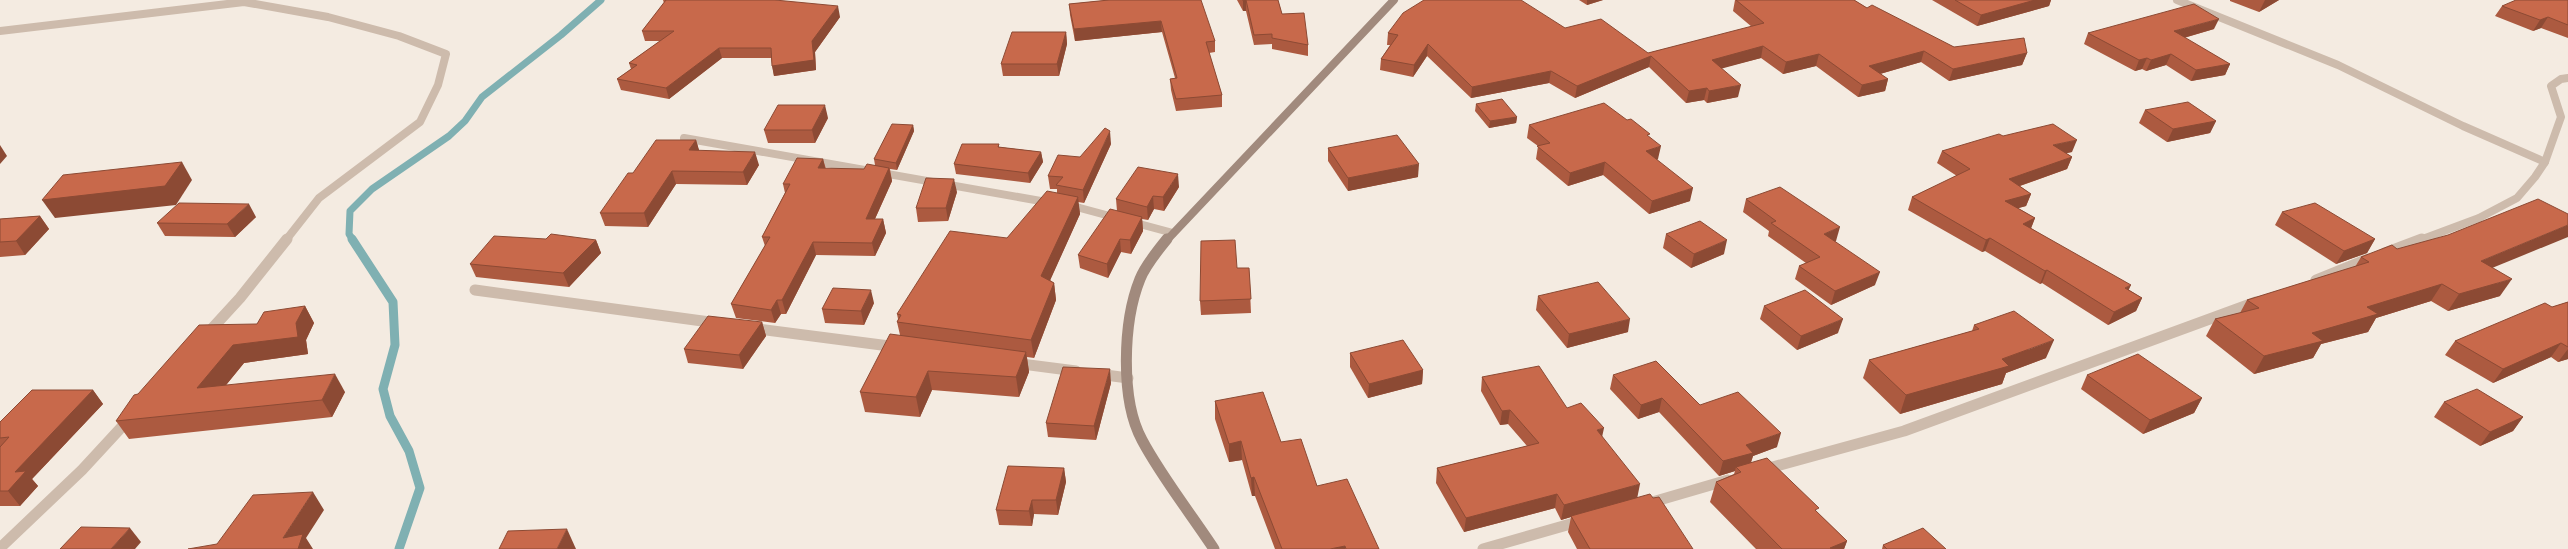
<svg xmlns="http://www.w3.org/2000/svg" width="2568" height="549" font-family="Poppins,sans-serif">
<rect width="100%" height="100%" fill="#f4ebe1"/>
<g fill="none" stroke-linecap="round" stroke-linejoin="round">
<path stroke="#7fb0b2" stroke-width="7" d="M353 240 349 234 350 211 372 189 449 136 465 121 482 97 561 35 601 0"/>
<path stroke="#7fb0b2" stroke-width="9" d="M352 239 393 302 395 345 383 389 390 416 409 451 420 488 399 549"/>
<g stroke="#cdbbac" stroke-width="8">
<path d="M2177 0 2338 65 2463 126 2545 162"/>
<path d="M0 31 244 2 328 17 399 36 446 54 438 85 420 122 319 198 286 240"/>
<path d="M684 138 1080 208 1173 233"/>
<path d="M2420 240 2479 218 2517 198 2535 177 2545 162 2561 117 2551 86 2561 79 2568 78"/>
</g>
<g stroke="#cdbbac" stroke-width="11">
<path d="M2385 253 2422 239"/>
<path d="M2316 280 2368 259"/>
<path d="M475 290 717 323"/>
<path d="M751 328 897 347"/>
<path d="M207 334 240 298 287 239"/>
<path d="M1014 363 1076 371"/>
<path d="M1098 374 1128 378"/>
<path d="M1762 470 1904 431 2256 302"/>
<path d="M1649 503 1728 480"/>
<path d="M0 548 82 470 130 418"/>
<path d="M1483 549 1581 521"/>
</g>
<path stroke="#a18a7d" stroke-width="8" d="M1167 240 1394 0"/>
<path stroke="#a18a7d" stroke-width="11" d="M1167 239C1158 250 1145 266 1140 279 1123 321 1120 400 1142 440 1161 476 1191 514 1214 549"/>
</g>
<g fill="#ac5a40">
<path d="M663 0H775L840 17 815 52 816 70 774 76 771 58H722L669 99 621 90 617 79 631 69 629 63 660 41H645L642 31 664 3Z"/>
<path d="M1109 0 1215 41V52L1209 53 1222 95V107L1176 111 1171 90 1170 79 1175 78 1162 32 1075 41 1070 15 1069 4Z"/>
<path d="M1237 0H1278L1282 14 1308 45V56L1272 49V44L1254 45 1246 11H1243Z"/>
<path d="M1579 0H1603L1587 5Z"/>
<path d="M1735 0H1854L1867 8 1954 47 2027 53 2022 65 1949 81 1921 62 1880 74 1888 79 1885 91 1858 97 1816 66 1783 74 1761 58 1721 68 1738 97 1707 103 1704 100 1686 103 1649 67 1575 98 1549 83 1471 98 1427 56 1413 77 1380 70 1381 59 1390 45H1387L1388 33 1565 28 1648 53 1752 27 1733 11Z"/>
<path d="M1932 0H2051L2049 6 1977 26Z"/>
<path d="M2230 0H2279L2259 12 2230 1Z"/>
<path d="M2568 0V38L2541 28 2533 31 2495 16 2502 6Z"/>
<path d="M2214 29 2184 38 2230 64 2225 75 2191 81 2166 65 2146 71 2142 69 2135 71 2084 44 2088 33Z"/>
<path d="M1066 32 1067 44 1059 76H1003L1001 64Z"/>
<path d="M1476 104 1517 117 1516 123 1489 128 1475 111Z"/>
<path d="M2145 110 2216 121 2210 133 2167 142 2139 123Z"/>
<path d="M828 118 815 143H768L764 130Z"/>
<path d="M913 125 914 131 897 170 890 169 892 181 875 219H883L886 233 875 256 816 255 786 314H781L775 323 736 318 731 304 765 246 762 237 785 193 783 184 823 159 826 169H864L875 165 874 159Z"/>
<path d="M1529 125 1649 137 1658 159 1657 160 1690 201 1649 214 1603 175 1568 186 1536 159 1538 146 1527 138Z"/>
<path d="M2003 136 2072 152 2066 153 2072 157 2067 169 2020 186 2031 194 2026 206 2018 208 2035 218 2031 228 2142 298 2136 311 2108 325 2042 283 2040 284 1985 251 1982 252 1908 210 1912 197 1957 176 1937 163 1942 151Z"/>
<path d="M696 140 699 151 759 165 747 185 676 184 648 227 605 226 600 213 633 173Z"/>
<path d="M999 144V147L1041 152 1043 162 1030 183 956 174 954 164Z"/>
<path d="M1111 144 1084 203 1078 202 1080 214 1050 280 1054 283 1056 300 1034 358 1027 357 1029 372 1019 397 932 390 920 417 865 412 860 392 900 335 897 322 898 319 897 314 1007 238 1057 193V189H1050L1048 176 1080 157Z"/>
<path d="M1328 148 1418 177 1348 191 1328 161Z"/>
<path d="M1179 187 1164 211 1154 209 1148 220 1142 219 1143 231 1131 254 1121 252 1108 278 1080 268 1078 255 1117 211 1116 199Z"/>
<path d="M957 192 948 221 918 222 916 208Z"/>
<path d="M1746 199 1836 241H1835L1875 285 1831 305 1795 279 1799 266 1806 263 1768 236 1769 231 1743 212Z"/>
<path d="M2282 212 2375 239 2367 253 2336 264 2275 225Z"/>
<path d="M40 216 49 229 25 255 0 257V219Z"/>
<path d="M256 217 235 237 165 236 157 223Z"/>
<path d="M1666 234 1724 254 1691 268 1663 248Z"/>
<path d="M596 240 601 253 569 287 476 277 470 264Z"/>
<path d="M2397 249 2493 268 2500 296 2448 311 2431 301 2376 318 2368 332 2321 344 2313 358 2254 374 2206 336 2215 319 2240 313 2247 300 2355 267 2361 257Z"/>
<path d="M1237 268H1249L1251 313 1201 315 1200 301Z"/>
<path d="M1538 296 1628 332 1567 348 1536 310Z"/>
<path d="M2568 302V359L2558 362 2551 357 2493 383 2445 355 2455 341 2552 307Z"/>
<path d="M874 303 864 325 825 323 822 309Z"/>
<path d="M305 306 314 323 306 340 308 354 244 363 226 385 345 392 332 417 129 439 116 421 138 394 257 324Z"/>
<path d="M1764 306 1838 333 1797 350 1760 319Z"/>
<path d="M762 322 766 336 743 369 688 363 684 349Z"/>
<path d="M1974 325 2046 358 2006 373 2002 384 1900 414 1863 378 1869 360 1972 331Z"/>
<path d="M1350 353 1423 370 1422 384 1368 398 1350 367Z"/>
<path d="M1613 375 1700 405 1777 447 1753 456 1751 463 1817 512 1847 541 1844 549H1756L1710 502 1716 482 1734 474 1735 471 1719 476 1659 412 1638 419 1610 389Z"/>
<path d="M2087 375 2202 398 2194 413 2143 434 2081 389Z"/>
<path d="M1482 377 1567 408 1602 437 1637 498 1693 549H1577L1568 532 1571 517 1561 520 1555 508 1464 532 1436 483 1437 468 1527 446 1508 424 1500 425 1481 391Z"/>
<path d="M1111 383 1096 440 1048 437 1046 423Z"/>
<path d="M93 390 103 404 32 479 38 486 20 506H0V422Z"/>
<path d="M1215 401 1281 442 1317 486 1379 549H1275L1255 496H1252L1242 460 1229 462 1215 419Z"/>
<path d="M2444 402 2523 417 2513 431 2480 446 2434 417Z"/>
<path d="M1064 468 1066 482 1058 515 1034 514 1032 526 999 525 996 510Z"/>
<path d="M1883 545 1946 549H1882Z"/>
</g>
<g fill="#8c4a34">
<path d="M1246 0V11H1243V1Z"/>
<path d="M1587 0H1603L1587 5Z"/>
<path d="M2035 0H2051L2049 6 1977 26 1981 15Z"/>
<path d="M2265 0H2279L2259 12Z"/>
<path d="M838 6 840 17 815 52 816 70 774 76 772 66 812 41Z"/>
<path d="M2548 17 2541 28 2533 31 2540 20Z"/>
<path d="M2219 19 2214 29 2169 42 2174 31Z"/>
<path d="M1161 21 1162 32 1075 41 1074 29Z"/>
<path d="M1066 32 1067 44 1059 76 1057 64Z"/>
<path d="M1428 44 1427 56 1413 77 1414 65Z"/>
<path d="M1763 46 1761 58 1709 72 1712 60Z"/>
<path d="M719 48 722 58 669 99 666 88Z"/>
<path d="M1924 51 1921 62 1866 78 1869 66Z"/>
<path d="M2027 53 2022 65 1949 81 1953 69Z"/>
<path d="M1819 54 1816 66 1783 74 1786 62Z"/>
<path d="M2171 54 2166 65 2146 71 2151 60Z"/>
<path d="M1651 56 1649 67 1575 98 1577 86Z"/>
<path d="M2147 58 2142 69 2135 71 2139 60Z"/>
<path d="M2230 64 2225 75 2191 81 2196 70Z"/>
<path d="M1551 71 1549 83 1471 98 1472 87Z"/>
<path d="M1888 79 1885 91 1858 97 1862 85Z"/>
<path d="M1741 85 1738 97 1707 103 1709 91Z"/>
<path d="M1707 88 1704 100 1686 103 1689 91Z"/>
<path d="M825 105 828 118 815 143 812 130Z"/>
<path d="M1517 117 1516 123 1489 128 1490 121Z"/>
<path d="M2216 121 2210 133 2167 142 2173 129Z"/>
<path d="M913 125 914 131 897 170 896 163Z"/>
<path d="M1110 131 1111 144 1084 203 1083 190Z"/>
<path d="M696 140 700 153 689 150Z"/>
<path d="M2077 140 2072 152 2048 157 2053 145Z"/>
<path d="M0 145 7 156 0 164Z"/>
<path d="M1661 146 1658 159 1644 164 1646 151Z"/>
<path d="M755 152 759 165 747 185 743 172Z"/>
<path d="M1041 152 1043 162 1030 183 1028 173Z"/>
<path d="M2072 157 2067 169 2005 191 2009 179Z"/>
<path d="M823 159 826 172 818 168Z"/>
<path d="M182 162 192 180 176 205 55 218 42 200Z"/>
<path d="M1605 162 1603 175 1568 186 1570 173Z"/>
<path d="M1419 164 1418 177 1348 191V178Z"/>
<path d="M889 168 892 181 869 232 866 219Z"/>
<path d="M672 171 676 184 648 227 644 213Z"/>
<path d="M1178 174 1179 187 1164 211 1163 197Z"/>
<path d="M954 179 957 192 948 221 946 208Z"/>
<path d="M1693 188 1690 201 1649 214 1652 201Z"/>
<path d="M2031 194 2026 206 2001 213 2005 201Z"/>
<path d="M1153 196 1154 209 1148 220 1147 207Z"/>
<path d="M1078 197 1080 214 1044 294 1041 276Z"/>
<path d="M249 204 256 217 235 237 227 224Z"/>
<path d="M40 216 49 229 25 255 16 241Z"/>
<path d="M1142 217 1143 231 1131 254 1130 240Z"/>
<path d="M2035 218 2030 231 2023 224Z"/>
<path d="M883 219 886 233 875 256 872 243Z"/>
<path d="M2568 225V237L2470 277 2481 261Z"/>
<path d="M1840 227 1836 241 1820 247 1824 234Z"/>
<path d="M1990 238 1985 251 1982 252 1986 240Z"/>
<path d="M1120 239 1121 252 1108 278 1107 264Z"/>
<path d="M2375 239 2367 253 2336 264 2344 251Z"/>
<path d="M596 240 601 253 569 287 563 273Z"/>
<path d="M1727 240 1724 254 1691 268 1694 254Z"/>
<path d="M813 242 816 255 786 314 782 300Z"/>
<path d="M2047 270 2042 283 2040 284 2045 271Z"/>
<path d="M1880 272 1875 285 1831 305 1835 291Z"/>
<path d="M2512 279 2500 296 2448 311 2459 294Z"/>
<path d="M1054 283 1056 300 1034 358 1031 340Z"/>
<path d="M2442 284 2431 301 2376 318 2368 332 2321 344 2313 358 2254 374 2264 356 2312 333 2367 307Z"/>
<path d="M2131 285 2125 298V288Z"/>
<path d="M871 290 874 303 864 325 861 311Z"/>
<path d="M2142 298 2136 311 2108 325 2114 312Z"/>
<path d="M777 300 781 314 775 323 771 310Z"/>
<path d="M305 306 314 323 306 340 308 354 244 363 209 406 197 388 233 345 296 323Z"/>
<path d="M1630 319 1628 332 1567 348 1569 334Z"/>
<path d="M1843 319 1838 333 1797 350 1801 336Z"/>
<path d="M762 322 766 336 743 369 739 355Z"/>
<path d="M2054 340 2046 358 2006 373 2002 384 1900 414 1906 395Z"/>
<path d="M2561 343 2551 357 2493 383 2503 369Z"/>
<path d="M2568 349V359L2558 362Z"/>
<path d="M1026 352 1029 372 1019 397 1016 377Z"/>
<path d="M1110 369 1111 383 1096 440 1094 426Z"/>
<path d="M1423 370 1422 384 1368 398 1369 384Z"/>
<path d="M928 371 932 390 920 417 916 397Z"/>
<path d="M335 374 345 392 332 417 322 400Z"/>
<path d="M93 390 103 404 32 479 38 486 20 506 8 491 15 472Z"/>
<path d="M1662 398 1659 412 1638 419 1641 405Z"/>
<path d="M2202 398 2194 413 2143 434 2150 420Z"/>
<path d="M1510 410 1508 424 1500 425 1502 411Z"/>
<path d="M2523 417 2513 431 2480 446 2490 432Z"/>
<path d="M1604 428 1601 442 1597 430Z"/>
<path d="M1781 433 1777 447 1753 456 1749 467H1736L1735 471 1719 476 1723 461 1746 445Z"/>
<path d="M1241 441 1242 460 1229 462V444Z"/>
<path d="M1064 468 1066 482 1058 515 1056 500Z"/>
<path d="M1254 477 1255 496H1252L1251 478Z"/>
<path d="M1640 484 1637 499 1571 516V517L1561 520 1564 505Z"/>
<path d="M313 492 324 510 306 538 313 549H290L283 538Z"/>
<path d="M1557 494 1555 508 1464 532 1466 518Z"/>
<path d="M1032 500 1034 514 1032 526 1029 511Z"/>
<path d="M130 528 141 542 135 549H111Z"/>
<path d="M567 529 576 549H557Z"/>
<path d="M1847 541 1844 549H1830V548Z"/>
<path d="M1345 546V549H1330Z"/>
</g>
<g fill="#c8694b" stroke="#8c4a34">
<path d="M666 0H775L838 6 812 41 814 60 772 66 771 48H719L666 88 617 79 637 65 629 63 674 31H642Z"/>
<path d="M1109 0H1201L1215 41 1206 42 1222 95 1176 99 1170 79 1177 78 1161 21 1074 29 1069 4Z"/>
<path d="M1243 0H1278L1282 14 1304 13 1308 45 1272 38V34L1254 35 1246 0 1243 1Z"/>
<path d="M1424 0H1521L1565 28 1601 19 1648 53 1764 23 1736 0H1854L1867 8 1872 5 1954 47 2024 38 2027 53 1953 69 1924 51 1869 66 1888 79 1862 85 1819 54 1786 62 1763 46 1712 60 1741 85 1709 91 1707 88 1689 91 1651 56 1577 86 1551 71 1472 87 1428 44 1414 65 1381 59 1398 35 1388 33 1403 13Z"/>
<path d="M1955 0H2035L1981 15Z"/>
<path d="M2516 0H2568V25L2548 17 2540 20 2502 6Z"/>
<path d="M2194 4 2219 19 2174 31 2230 64 2196 70 2171 54 2151 60 2147 58 2139 60 2088 33Z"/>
<path d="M1012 32H1066L1057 64H1001Z"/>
<path d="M1502 99 1517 117 1490 121 1476 104Z"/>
<path d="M2188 102 2216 121 2173 129 2145 110Z"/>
<path d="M1604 103 1627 120 1631 119 1650 134 1647 135 1661 146 1646 151 1693 188 1652 201 1605 162 1570 173 1537 146 1550 143 1529 125Z"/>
<path d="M778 105H825L812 130H764Z"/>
<path d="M892 124 913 125 896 163 874 159Z"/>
<path d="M2053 124 2077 140 2053 145 2072 157 2009 179 2031 194 2005 201 2035 218 2023 224 2131 285 2125 288 2142 298 2114 312 2047 270 2045 271 1990 238 1986 240 1912 197 1970 169 1942 151 1999 134 2003 136Z"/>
<path d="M1105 128 1110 131 1083 190 1056 185 1063 177 1048 176 1058 155 1080 157Z"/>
<path d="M1397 135 1419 164 1348 178 1328 148Z"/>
<path d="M656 140H696L689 150 755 152 743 172 672 171 644 213H600L628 173H633Z"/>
<path d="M962 144H999L998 147 1041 152 1028 173 954 164Z"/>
<path d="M797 158 823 159 818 168 864 169 867 164 889 168 866 219H883L872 243 813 242 782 300H777L771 310 731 304 770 237H762L790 184H783Z"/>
<path d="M182 162 165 186 42 200 63 175Z"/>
<path d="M1138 167 1178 174 1163 197 1153 196 1147 207 1116 199Z"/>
<path d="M926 178 954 179 946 208H916Z"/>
<path d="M1780 187 1840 227 1824 234 1880 272 1835 291 1799 266 1820 257 1771 223 1776 221 1746 199Z"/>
<path d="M1047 191 1078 197 1041 276 1054 283 1031 340 897 322 901 315 897 314 950 231 1007 238Z"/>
<path d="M2538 199 2568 214V225L2481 261 2512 279 2459 294 2442 284 2367 307 2378 314 2312 333 2323 341 2264 356 2215 319 2259 308 2247 300 2369 262 2361 257 2392 245 2397 249 2448 235Z"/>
<path d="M179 203 249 204 227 224 157 223Z"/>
<path d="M2315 203 2375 239 2344 251 2282 212Z"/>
<path d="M1110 209 1142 217 1130 240 1120 239 1107 264 1078 255Z"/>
<path d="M40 216 16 241 0 242V219Z"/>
<path d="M1700 221 1727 240 1694 254 1666 234Z"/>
<path d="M551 234 596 240 563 273 470 264 494 236 546 239Z"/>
<path d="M1235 240 1237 268H1249L1251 299 1200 301 1201 241Z"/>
<path d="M1598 282 1630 319 1569 334 1538 296Z"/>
<path d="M833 288 871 290 861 311 822 309Z"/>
<path d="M1805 290 1843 319 1801 336 1764 306Z"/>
<path d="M2568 302V347L2561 343 2503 369 2455 341 2545 303 2552 307Z"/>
<path d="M305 306 296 323 298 337 233 345 197 388 335 374 322 400 116 421 134 395 138 394 199 325 257 324 264 312Z"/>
<path d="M2014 311 2054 340 2002 359 2009 366 1906 395 1869 360 1979 329 1974 325Z"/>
<path d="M708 316 762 322 739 355 684 349Z"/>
<path d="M890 334 1026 352 1016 377 928 371 916 397 860 392Z"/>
<path d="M1403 340 1423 370 1369 384 1350 353Z"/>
<path d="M2138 354 2202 398 2150 420 2087 375Z"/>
<path d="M1656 361 1700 405 1738 392 1781 433 1746 445 1753 453 1723 461 1662 398 1641 405 1613 375Z"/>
<path d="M1539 366 1567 408 1581 403 1604 428 1597 430 1640 484 1564 505 1557 494 1466 518 1437 468 1539 443 1510 410 1502 411 1482 377Z"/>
<path d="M1063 367 1110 369 1094 426 1046 423Z"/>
<path d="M2477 389 2523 417 2490 432 2444 402Z"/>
<path d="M32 390H93L15 472 26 471 8 491H0V447L9 437 0 438V422Z"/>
<path d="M1263 392 1281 442 1301 439 1317 486 1347 479 1379 549H1346L1345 546 1330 549H1282L1254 477 1251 478 1241 441 1229 444 1215 401Z"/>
<path d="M1767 458 1819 508 1815 510 1847 541 1830 548 1832 549H1782L1716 482 1741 472 1736 467Z"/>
<path d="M1008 466 1064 468 1056 500H1032L1029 511 996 510Z"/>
<path d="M313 492 283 538 303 534 298 549H188L217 544 253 495Z"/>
<path d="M1650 494 1653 498 1659 497 1693 549H1590L1571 516Z"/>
<path d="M81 527 130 528 111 549H60Z"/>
<path d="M1923 528 1946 549H1887L1883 545Z"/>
<path d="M567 529 557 549H499L508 531Z"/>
</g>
</svg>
